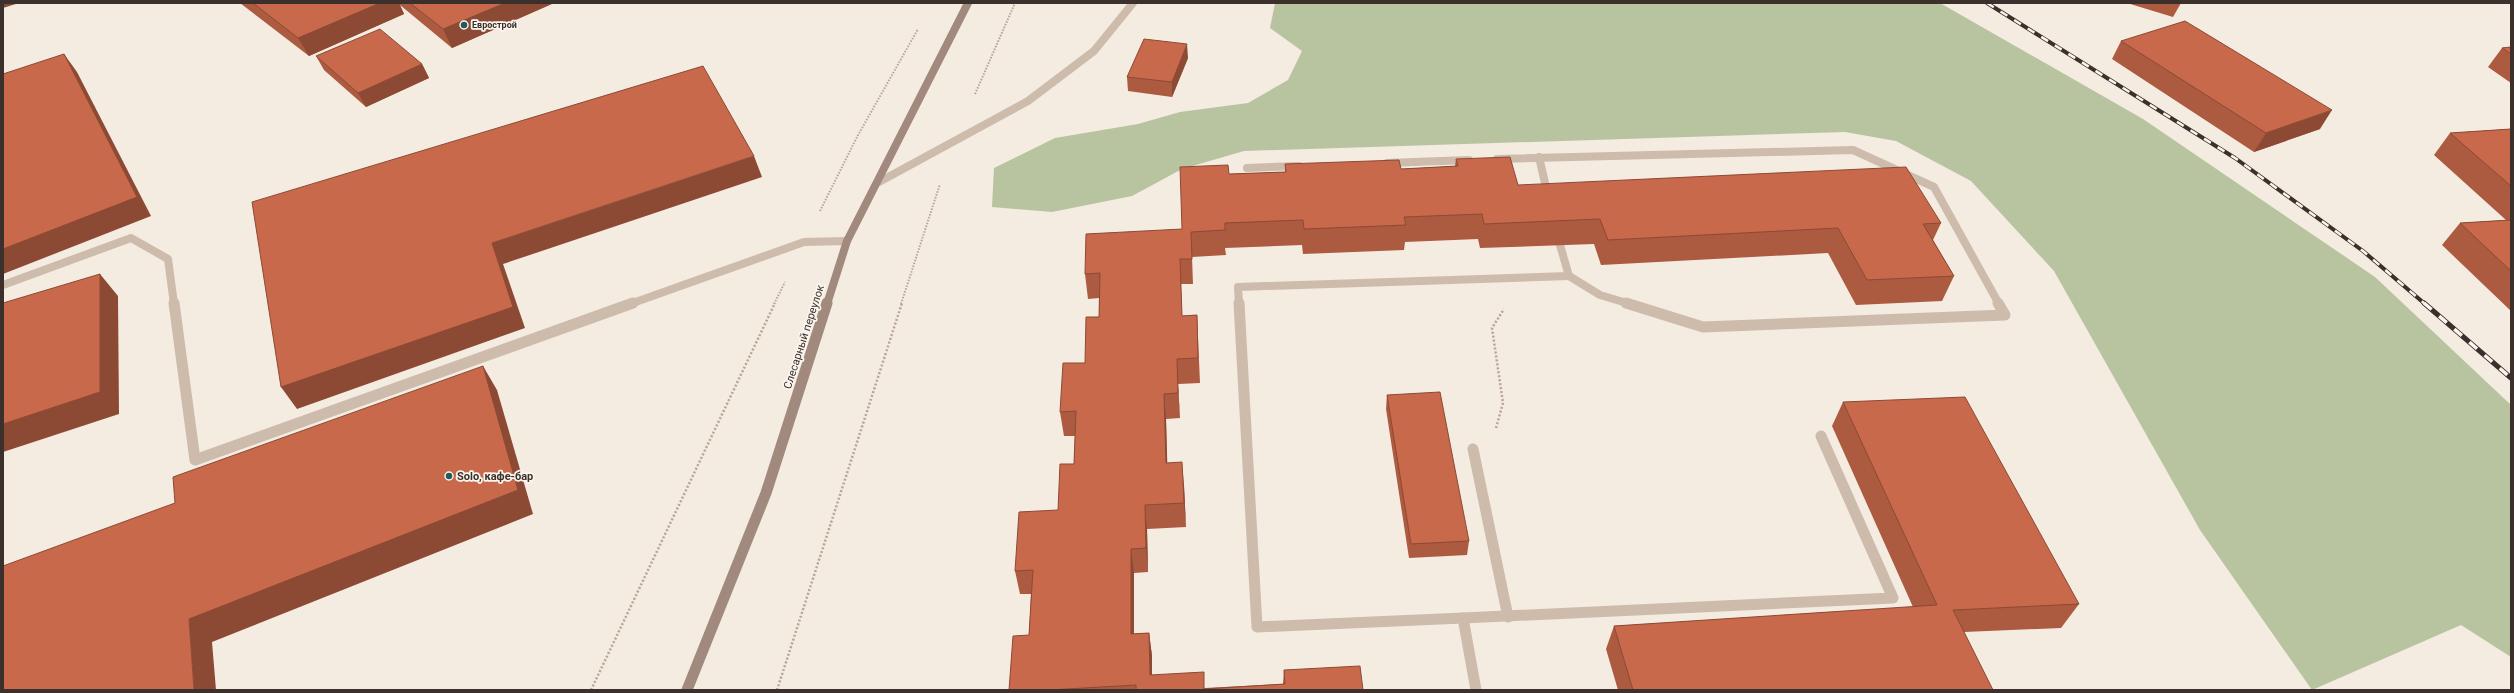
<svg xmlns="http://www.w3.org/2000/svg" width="2514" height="693" font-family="Roboto,sans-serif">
<rect width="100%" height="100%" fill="#f4ebe1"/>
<path fill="#b8c4a0" d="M1275 3H1940L2143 119 2375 277 2511 405V657L2461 625 2312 690 2200 530 2054 271 1971 181 1896 141 1845 132 1244 151 1182 169 1132 196 1052 212 992 207 994 168 1055 138 1138 124 1180 112 1248 103 1288 80 1302 51 1270 28Z"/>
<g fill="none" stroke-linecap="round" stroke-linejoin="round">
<g stroke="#b9a596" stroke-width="2" stroke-dasharray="1.5 1.5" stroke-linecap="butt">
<path d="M975 94 1015 3"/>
<path d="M820 211 857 137 918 29"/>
<path d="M774 304 785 282"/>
<path d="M901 304 940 184"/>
</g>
<g stroke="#b9a596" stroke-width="2.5" stroke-dasharray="2 2" stroke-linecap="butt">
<path d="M1496 428 1503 403 1492 328 1504 309"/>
<path d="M591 690 775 303"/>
<path d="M777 690 902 303"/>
</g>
<g stroke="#cdbbac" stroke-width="8">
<path d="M1539 157 1548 196"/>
<path d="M1497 159 1853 150 1934 187 1999 304"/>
<path d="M1387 163 1469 160"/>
<path d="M1247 168 1299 166"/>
<path d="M879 182 1028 101 1094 51 1133 3"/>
<path d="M1569 276 1600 295 1630 304"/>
<path d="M3 285 131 238 168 259 174 304"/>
<path d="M630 304 804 242 847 241"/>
<path d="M1239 304 1238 287 1569 276 1560 245"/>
</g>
<g stroke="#cdbbac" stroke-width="11">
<path d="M174 303 195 460 633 303"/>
<path d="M1239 303 1257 627 1463 618 1476 690"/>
<path d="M1626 303 1703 327 2005 315 1998 303"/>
<path d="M1473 449 1508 617"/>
<path d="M1463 618 1893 598 1821 436"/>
</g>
<path stroke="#a18a7d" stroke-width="8" d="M827 304 847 241 968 3"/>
<path stroke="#a18a7d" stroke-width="11" d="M687 690 766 493 827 303"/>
<g stroke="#3b302b" stroke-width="4">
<path id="rail-far1" d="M1987 3 2235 158 2363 251 2425 304"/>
</g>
<g stroke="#3b302b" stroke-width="5">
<path id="rail" d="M2424 303 2511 378"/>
</g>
<use href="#rail-far1" stroke="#fbf5ee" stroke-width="2.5" stroke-dasharray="8" stroke-linecap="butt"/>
<use href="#rail" stroke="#fbf5ee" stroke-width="3.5" stroke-dasharray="10" stroke-linecap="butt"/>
</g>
<g fill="#ac5a40">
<path d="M240 3H554L452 48 400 5 404 14 309 56Z"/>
<path d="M2127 3H2181L2173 17Z"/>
<path d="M2121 41 2320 129 2254 152 2112 59Z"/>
<path d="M2511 47V83L2488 67 2502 48Z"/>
<path d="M316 56 422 64 429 78 366 107 324 70Z"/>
<path d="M1188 58 1172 97 1128 91 1127 77Z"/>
<path d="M2511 129V311L2442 245 2460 223 2506 220 2434 155 2450 133Z"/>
<path d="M1456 159 1518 185 1941 223 1933 240 1954 276 1942 301 1856 305 1828 253 1601 265 1594 244 1480 248 1478 239 1405 242 1404 250 1303 254 1302 245 1225 248 1226 255 1192 257 1193 284H1181L1182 316 1197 315 1200 383 1178 384 1180 418 1166 419 1167 463 1184 486 1186 527 1147 529 1148 572 1134 573V634L1149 633 1152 656V675L1205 688 1283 684 1284 670 1363 690H1009L1029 635 1031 594H1020L1015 571 1058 510 1074 464 1075 436H1064L1060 412 1085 363 1099 317V298L1088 299 1085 274 1182 229 1229 174 1285 172V164L1401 169 1455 166Z"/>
<path d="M1387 395 1469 541 1467 555 1409 558 1386 409Z"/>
<path d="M1843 402 2079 604 2061 628 1964 632 1993 690H1618L1606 649 1614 626 1913 607 1832 426Z"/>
</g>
<g fill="#8c4a34">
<path d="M3 3H19L3 8Z"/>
<path d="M380 3H399L404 14 309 56 298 38Z"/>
<path d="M505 3H554L452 48 443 29Z"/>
<path d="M1187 44 1188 58 1172 97V82Z"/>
<path d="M64 54 77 72 151 216 3 274V249Z"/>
<path d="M422 64 429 78 366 107 358 93Z"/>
<path d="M2332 110 2320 129 2254 152 2266 133Z"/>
<path d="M754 156 762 177 503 264 525 328 297 409 281 387 492 243Z"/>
<path d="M100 274 118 296 119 414 3 452V424Z"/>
<path d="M1177 359 1178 384 1180 418 1178 393Z"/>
<path d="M483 366 497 390 533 514 212 642 216 690H194L189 619Z"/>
<path d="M1164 394 1166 419 1168 487 1166 463Z"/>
<path d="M1182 462 1184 486 1186 527 1184 503Z"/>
<path d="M1145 505 1147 529 1148 572 1146 548Z"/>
<path d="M1131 549 1134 573V657L1131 634Z"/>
<path d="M1149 633 1152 656V690L1150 675Z"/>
</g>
<g fill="#c8694b" stroke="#8c4a34">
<path d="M253 3H380L298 38Z"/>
<path d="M410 3H505L443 29Z"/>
<path d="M2185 21 2332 110 2266 133 2121 41Z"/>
<path d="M380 29 422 64 358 93 316 56Z"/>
<path d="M1144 39 1187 44 1172 82 1127 77Z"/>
<path d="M2511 47V54L2502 48Z"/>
<path d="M64 54 137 197 3 249V74Z"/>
<path d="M703 66 754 156 492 243 513 307 281 387 252 202Z"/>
<path d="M2511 129V186L2450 133Z"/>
<path d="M1510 157 1518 185 1906 167 1941 223 1923 224 1954 276 1867 280 1838 228 1608 240 1600 219 1484 224 1482 214 1404 217 1406 225 1304 229 1303 220 1225 223V230L1191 232 1192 259H1180L1182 316 1197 315 1198 358 1177 359 1178 393 1164 394 1166 463 1182 462 1184 503 1145 505 1146 548 1131 549V634L1149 633 1150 675 1204 672V689L1285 684 1284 670 1360 666 1363 690H1136V685L1049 690H1009L1013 636 1029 635 1033 570 1015 571 1019 512 1058 510 1060 464H1074L1076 411 1060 412 1063 363H1085L1086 317H1099L1100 273 1085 274 1086 234 1182 229 1180 167 1228 165 1229 174 1286 172 1285 164 1399 160 1401 169 1458 166 1456 159Z"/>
<path d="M2511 220V271L2460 223Z"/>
<path d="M100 274V392L3 424V303Z"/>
<path d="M483 366 518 490 189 619 194 690H3V566L175 503 173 477Z"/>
<path d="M1440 392 1469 541 1411 544 1387 395Z"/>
<path d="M1965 397 2079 604 1953 610 1993 690H1633L1614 626 1937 605 1843 402Z"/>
</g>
<g fill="#1f5a5e" stroke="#fbf5ee" stroke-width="1.5">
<circle cx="464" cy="25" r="4"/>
<circle cx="449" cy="476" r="4"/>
</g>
<g text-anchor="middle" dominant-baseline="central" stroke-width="3.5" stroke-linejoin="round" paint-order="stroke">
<g font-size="9" font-weight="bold" fill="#3b302b" stroke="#fbf5ee" text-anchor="start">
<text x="472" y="25">Еврострой</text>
</g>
<g font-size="11" fill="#3b302b" stroke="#fbf5ee">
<text transform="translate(804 337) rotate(-72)">Слесарный переулок</text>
</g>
<g font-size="11" font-weight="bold" fill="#3b302b" stroke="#fbf5ee" text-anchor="start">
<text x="457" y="476">Solo, кафе-бар</text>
</g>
</g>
<rect width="2514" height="693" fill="none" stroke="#3b302b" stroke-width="8"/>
</svg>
